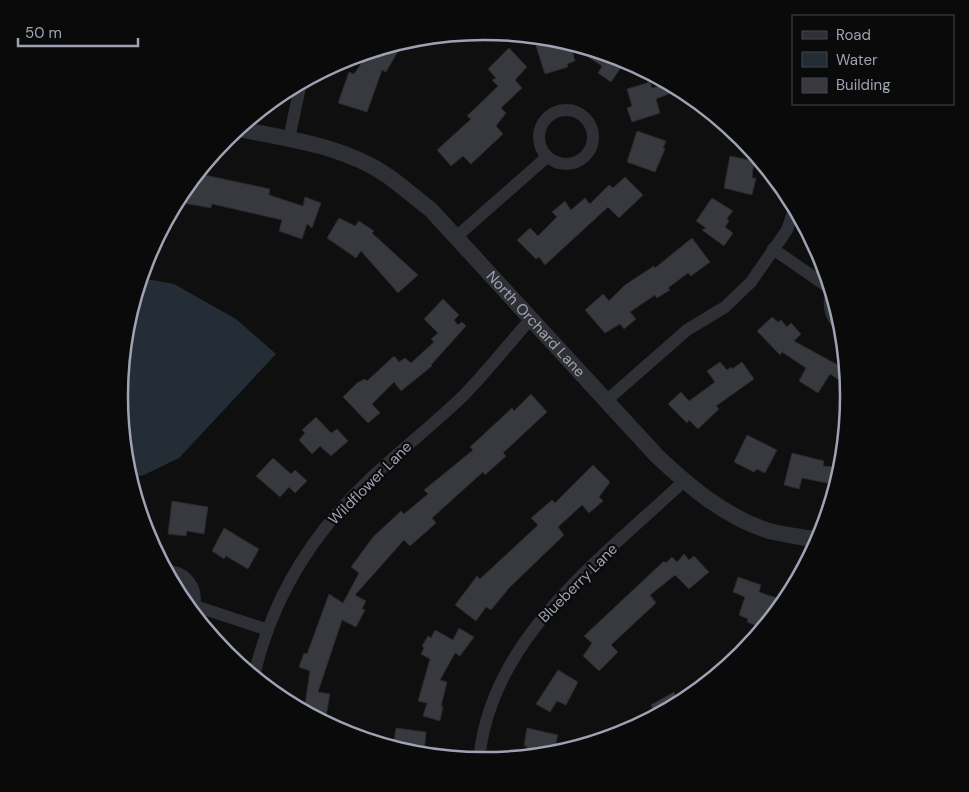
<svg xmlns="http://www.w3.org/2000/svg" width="969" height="792" font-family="'DM Sans',sans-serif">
<rect width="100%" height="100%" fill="#0f0f10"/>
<path fill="#242d35" d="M141 278 174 284 236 319 276 354 179 458 144 475 130 478 127 467 120 396 127 325Z"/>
<g fill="#38393f" stroke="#29292d">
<path d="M559 39 570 43 575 61 567 64 568 67 545 74 536 46Z"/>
<path d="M404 41 386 72 382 70 367 112 338 103 349 72 354 74 369 52Z"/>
<path d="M575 44 624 59 626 60 611 82 598 73 602 66 573 47Z"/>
<path d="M509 48 527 67 515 80 522 88 501 108 506 113 496 126 503 134 471 164 463 156 451 166 437 150 471 119 467 116 498 86 492 80 496 78 488 69Z"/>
<path d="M650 82 652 88 670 83 681 89 656 99 660 113 632 122 627 108 632 106 627 89Z"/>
<path d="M637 131 666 141 663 148 665 149 655 172 627 162Z"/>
<path d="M730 156 754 161 752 178H756L752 195 724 188Z"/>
<path d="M200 174 270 189 269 195 303 206 305 197 321 203 312 228 307 224 302 239 279 231 282 220 212 204 211 208 177 202 194 178 199 179Z"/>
<path d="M625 177 643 195 619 218 608 207 545 265 539 257 536 259 517 240 530 228 538 236 557 217 552 212 565 201 571 210 585 198 590 204 609 185 613 188Z"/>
<path d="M712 198 733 211 727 218 729 221 725 227 733 233 724 246 702 230 706 228 696 221Z"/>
<path d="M339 218 355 226 359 221 374 231 372 233 418 275 398 293 361 251 356 258 327 238Z"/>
<path d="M692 238 710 262 691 276 688 273 668 288 670 290 657 298 655 295 630 312 636 319 624 329 620 324 605 333 585 310 603 294 609 301 625 285 654 266 655 268Z"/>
<path d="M443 299 459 315 454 320 458 325 462 322 466 326 431 365 432 366 401 391 394 382 372 404 380 413 368 423 343 397 357 383 365 379 367 381 394 356 399 362 405 358 411 363 434 342 431 339 438 333 424 319Z"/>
<path d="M772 317 778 322 781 320 787 327 791 323 801 334 794 341 847 370 848 386 830 374 818 393 799 381 806 368 782 352 780 355 757 331Z"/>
<path d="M720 362 727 370 731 367 732 369 742 362 754 379 716 406 719 409 698 429 689 420 687 423 668 404 681 392 689 401 715 382 707 371Z"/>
<path d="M531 394 547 412 503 453 506 456 485 475 483 472 432 518 436 523 410 546 404 540 355 595 366 601 362 609 365 610 356 627 342 620 318 692 330 694 325 722 304 711 310 671 299 667 304 653 307 654 329 594 343 603 359 573 351 567 373 537 401 511 404 514 428 494 424 490 473 450 470 447 512 408 514 411Z"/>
<path d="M316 417 331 433 337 429 348 441 331 456 320 446 312 454 299 440 305 433 302 430Z"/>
<path d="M747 435 777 450 765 473 757 469 754 472 734 462Z"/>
<path d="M792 453 824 461 823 466 842 467 837 485 802 478 799 489 784 485Z"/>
<path d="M273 458 291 474 295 470 307 481 295 493 289 487 280 497 256 476Z"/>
<path d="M593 465 610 482 599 497 603 501 589 513 582 505 558 527 564 535 509 588 491 610 486 607 476 621 455 605 477 576 480 579 538 525 531 518 552 500 555 503Z"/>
<path d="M172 501 208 507 204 534 187 531 186 536 168 534Z"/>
<path d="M224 528 259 549 248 569 226 556 224 559 212 551Z"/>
<path d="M684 554 689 560 694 556 709 572 689 589 675 575 650 595 656 603 611 645 618 652 599 671 583 656 592 643 584 636 664 561 666 563 672 557 677 562Z"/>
<path d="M738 577 761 585 759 592 786 601 765 626 758 624 757 626 747 622 748 619 739 615 745 597 733 592Z"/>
<path d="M459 628 474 637 460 656 455 653 440 680 447 682 441 706H443L440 721 423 716 427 703 418 701 430 659 421 654 424 648 422 646 428 636 431 638 435 630 453 640Z"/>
<path d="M558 670 578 682 566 705 557 701 550 712 536 704Z"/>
<path d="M674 692 678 704 656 716 651 705Z"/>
<path d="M396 728 426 732 424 755 393 748Z"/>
<path d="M527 728 558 735 553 754 526 755 527 746H524Z"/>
</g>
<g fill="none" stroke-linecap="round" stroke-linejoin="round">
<g stroke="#2f3036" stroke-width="12">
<circle cx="566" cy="137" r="27"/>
<path d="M289 139 301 82"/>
<path d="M456 237 547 157"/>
<path d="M773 249 831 289"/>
<path d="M832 292C827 305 830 319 843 328"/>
<path d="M606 401 687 330 725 307 751 282 787 230 795 207"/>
<path d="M167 571C188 571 201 593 192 612"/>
<path d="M195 606 268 630"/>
<path d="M254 676C272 597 313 532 372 477 402 449 434 424 463 396 487 372 508 344 531 319"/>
<path d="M479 760C490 638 601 559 684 481"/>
</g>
<path stroke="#2f3036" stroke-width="16" id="s1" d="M238 129C289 139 345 146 388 176 403 187 417 199 431 210L657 456C690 487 725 517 769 531 785 535 803 537 819 540"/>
</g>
<g text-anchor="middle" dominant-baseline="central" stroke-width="4.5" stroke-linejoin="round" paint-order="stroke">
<g font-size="15" fill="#9ea3b3" stroke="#0a0a0b">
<text stroke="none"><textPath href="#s1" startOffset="368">North Orchard Lane</textPath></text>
<text transform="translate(370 483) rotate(-45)">Wildflower Lane</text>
<text transform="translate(578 583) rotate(-45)">Blueberry Lane</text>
</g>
</g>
<path d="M0 0H969V792H0ZM128 396a356 356 0 1 1 712 0a356 356 0 1 1-712 0Z" fill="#0a0a0b" fill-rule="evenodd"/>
<path fill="none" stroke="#9ea3b3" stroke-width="2.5" d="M128 396a356 356 0 1 1 712 0a356 356 0 1 1-712 0Z"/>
<rect x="792" y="15" width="162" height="90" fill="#0a0a0b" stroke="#45474e"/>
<rect x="802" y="31" width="25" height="8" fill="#2f3036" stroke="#45474e"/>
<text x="836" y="40" font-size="15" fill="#9ea3b3">Road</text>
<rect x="802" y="52" width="25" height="15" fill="#242d35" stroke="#45474e"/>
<text x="836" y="65" font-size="15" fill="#9ea3b3">Water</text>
<rect x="802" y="78" width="25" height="15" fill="#38393f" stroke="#45474e"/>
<text x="836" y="90" font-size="15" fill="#9ea3b3">Building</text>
<path d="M18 38v8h120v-8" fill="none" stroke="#9ea3b3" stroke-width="2.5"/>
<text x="25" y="38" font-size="15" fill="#9ea3b3" stroke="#0a0a0b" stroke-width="4" paint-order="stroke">50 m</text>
</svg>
